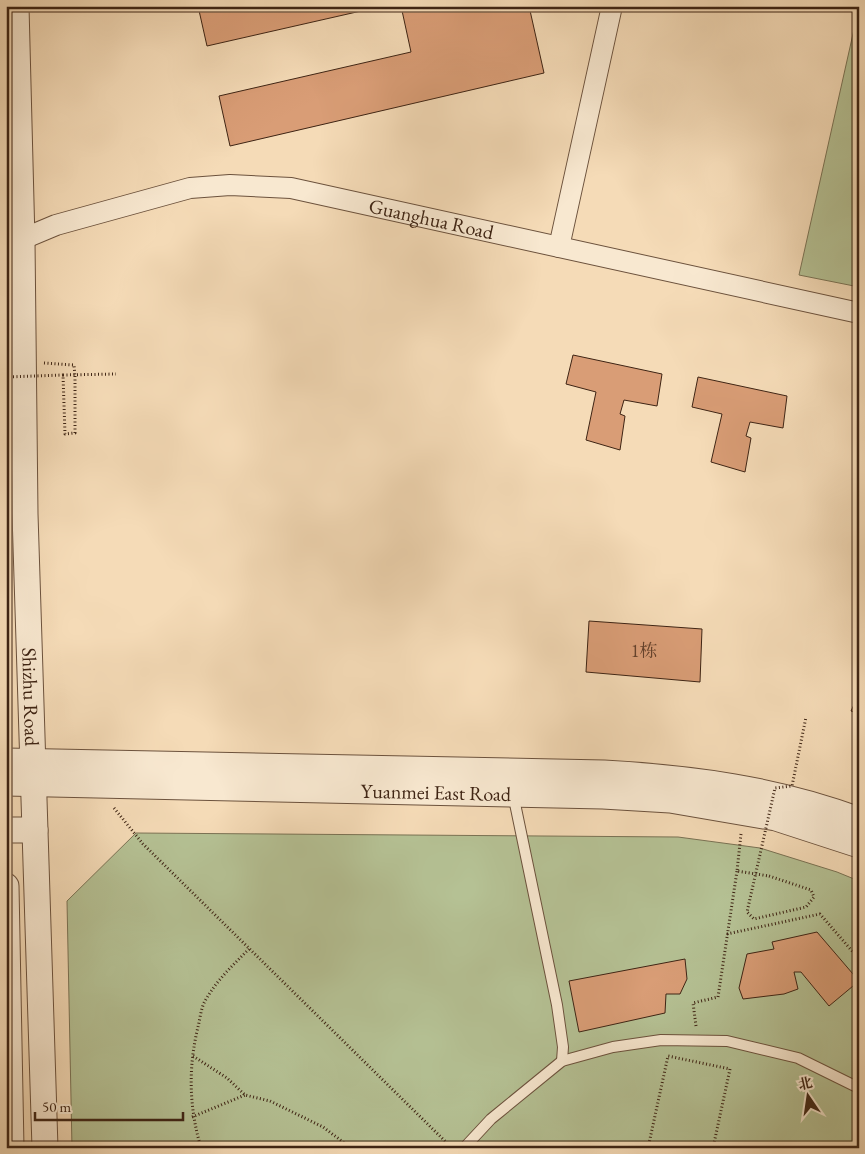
<svg xmlns="http://www.w3.org/2000/svg" width="865" height="1154" font-family="'EB Garamond','Noto Serif SC',serif">
<rect width="100%" height="100%" fill="#f5dbb7"/>
<filter id="stains"><feTurbulence type="fractalNoise" baseFrequency=".004" numOctaves="4"/><feColorMatrix values="0 0 0 0 .2 0 0 0 0 .09 0 0 0 0 .02 0 0 0 .5 -.17"/></filter>
<radialGradient id="worn" r=".72"><stop offset=".6" stop-color="#630" stop-opacity="0"/><stop offset="1" stop-color="#630" stop-opacity=".3"/></radialGradient>
<g fill="#b5c194" stroke="#7a7254">
<path d="M859 7V287L799 275Z"/>
<path d="M136 833 678 837 760 848 837 872 859 881V1148H72L67 901Z"/>
</g>
<g fill="#d99d76" stroke="#3e2414">
<path d="M198 6H383L207 46Z"/>
<path d="M401 6H529L544 73 230 146 219 96 411 52Z"/>
<path d="M573 355 662 374 657 406 624 400 620 414 625 416 620 450 586 440 596 392 566 384Z"/>
<path d="M698 377 787 396 783 428 750 422 746 436 751 438 745 472 711 462 722 414 692 407Z"/>
<path d="M589 621 702 629 700 682 586 672Z"/>
<path d="M859 694V714L851 711Z"/>
<path d="M817 932 859 981 829 1006 801 972H794L798 989 784 994 743 999 739 988 747 954 774 949 772 942Z"/>
<path d="M685 959 687 979 680 994H666L665 1013 579 1032 569 981Z"/>
</g>
<g fill="none" stroke-linecap="round" stroke-linejoin="round">
<g stroke="#6c523d" stroke-width="12">
<g id="service">
<path d="M513 794 557 1005 563 1047 562 1061"/>
<path d="M464 1148 491 1119 562 1061 613 1047 661 1040 727 1041 798 1058 859 1088"/>
</g>
</g>
<g stroke="#6c523d" stroke-width="22">
<g id="minor">
<path id="s1" d="M6 246 56 225 190 188 230 185 291 188 859 313"/>
<path d="M559 247 612 6"/>
</g>
</g>
<g stroke="#6c523d" stroke-width="27">
<g id="tertiary">
<path id="s2" d="M16 6 22 241 25 514 45 1148"/>
<path d="M6 761 604 773C692 778 776 789 859 820"/>
<path id="s3" d="M6 783 603 796 670 800 776 818 859 845"/>
<path d="M6 830H35"/>
<path d="M6 886 11 1148"/>
</g>
</g>
<g stroke="#3e2414" stroke-width="3" stroke-dasharray="1 2.5" stroke-linecap="butt">
<path d="M44 363 74 365 75 376"/>
<path d="M114 808 143 844 451 1147"/>
<path d="M741 834 737 871 769 876"/>
<path d="M727 934 820 914 859 959"/>
<path d="M696 1026 693 1003 718 997 737 871"/>
<path d="M193 1056 227 1078 245 1095 270 1101 323 1127 351 1148"/>
<path d="M192 1117 245 1095"/>
<path d="M201 1148C189 1107 188 1068 198 1027 200 1019 201 1008 205 1001 216 981 233 965 249 949"/>
<path d="M648 1148 668 1056 730 1069 713 1148"/>
</g>
<use href="#service" stroke="#f8e8d0" stroke-width="10"/>
<use href="#minor" stroke="#f8e8d0" stroke-width="20"/>
<use href="#tertiary" stroke="#f8e8d0" stroke-width="25"/>
<g stroke="#3e2414" stroke-width="3" stroke-dasharray="1 2.5" stroke-linecap="butt">
<path d="M63 375 116 374"/>
<path d="M6 377 63 375 65 434 75 433V376"/>
<path d="M769 876 811 890 814 897 806 907 754 919 747 912 775 788 792 786 806 717"/>
</g>
</g>
<g text-anchor="middle" dominant-baseline="central" stroke-width="4" stroke-linejoin="round" paint-order="stroke">
<g font-size="18" fill="#65422c">
<text x="644" y="650">1栋</text>
</g>
<g font-size="20" fill="#3e2414" stroke="#f8e8d0">
<text stroke="none"><textPath href="#s1" startOffset="438">Guanghua Road</textPath></text>
<text stroke="none"><textPath href="#s2" startOffset="691">Shizhu Road</textPath></text>
<text stroke="none"><textPath href="#s3" startOffset="430">Yuanmei East Road</textPath></text>
</g>
</g>
<rect width="865" height="1154" fill="none" stroke="#f5dbb7" stroke-width="25"/>
<rect x="8" y="8" width="850" height="1139" fill="none" stroke="#3e2414" stroke-width="2.5"/>
<rect x="12" y="12" width="840" height="1129" fill="none" stroke="#3e2414"/>
<g transform="translate(808 1096) rotate(347)" stroke="#f8e8d0" stroke-width="4" paint-order="stroke">
<path d="M0-4L9 19L0 12L-9 19Z" fill="#3e2414"/>
<text y="-8" font-size="14" font-weight="bold" text-anchor="middle" fill="#3e2414">北</text>
</g>
<path d="M35 1112v8h148v-8" fill="none" stroke="#3e2414" stroke-width="2.5"/>
<text x="42" y="1112" font-size="15" fill="#3e2414" stroke="#f8e8d0" stroke-width="4" paint-order="stroke">50 m</text>
<rect width="100%" height="100%" filter="url(#stains)"/>
<rect width="100%" height="100%" fill="url(#worn)"/>
</svg>
